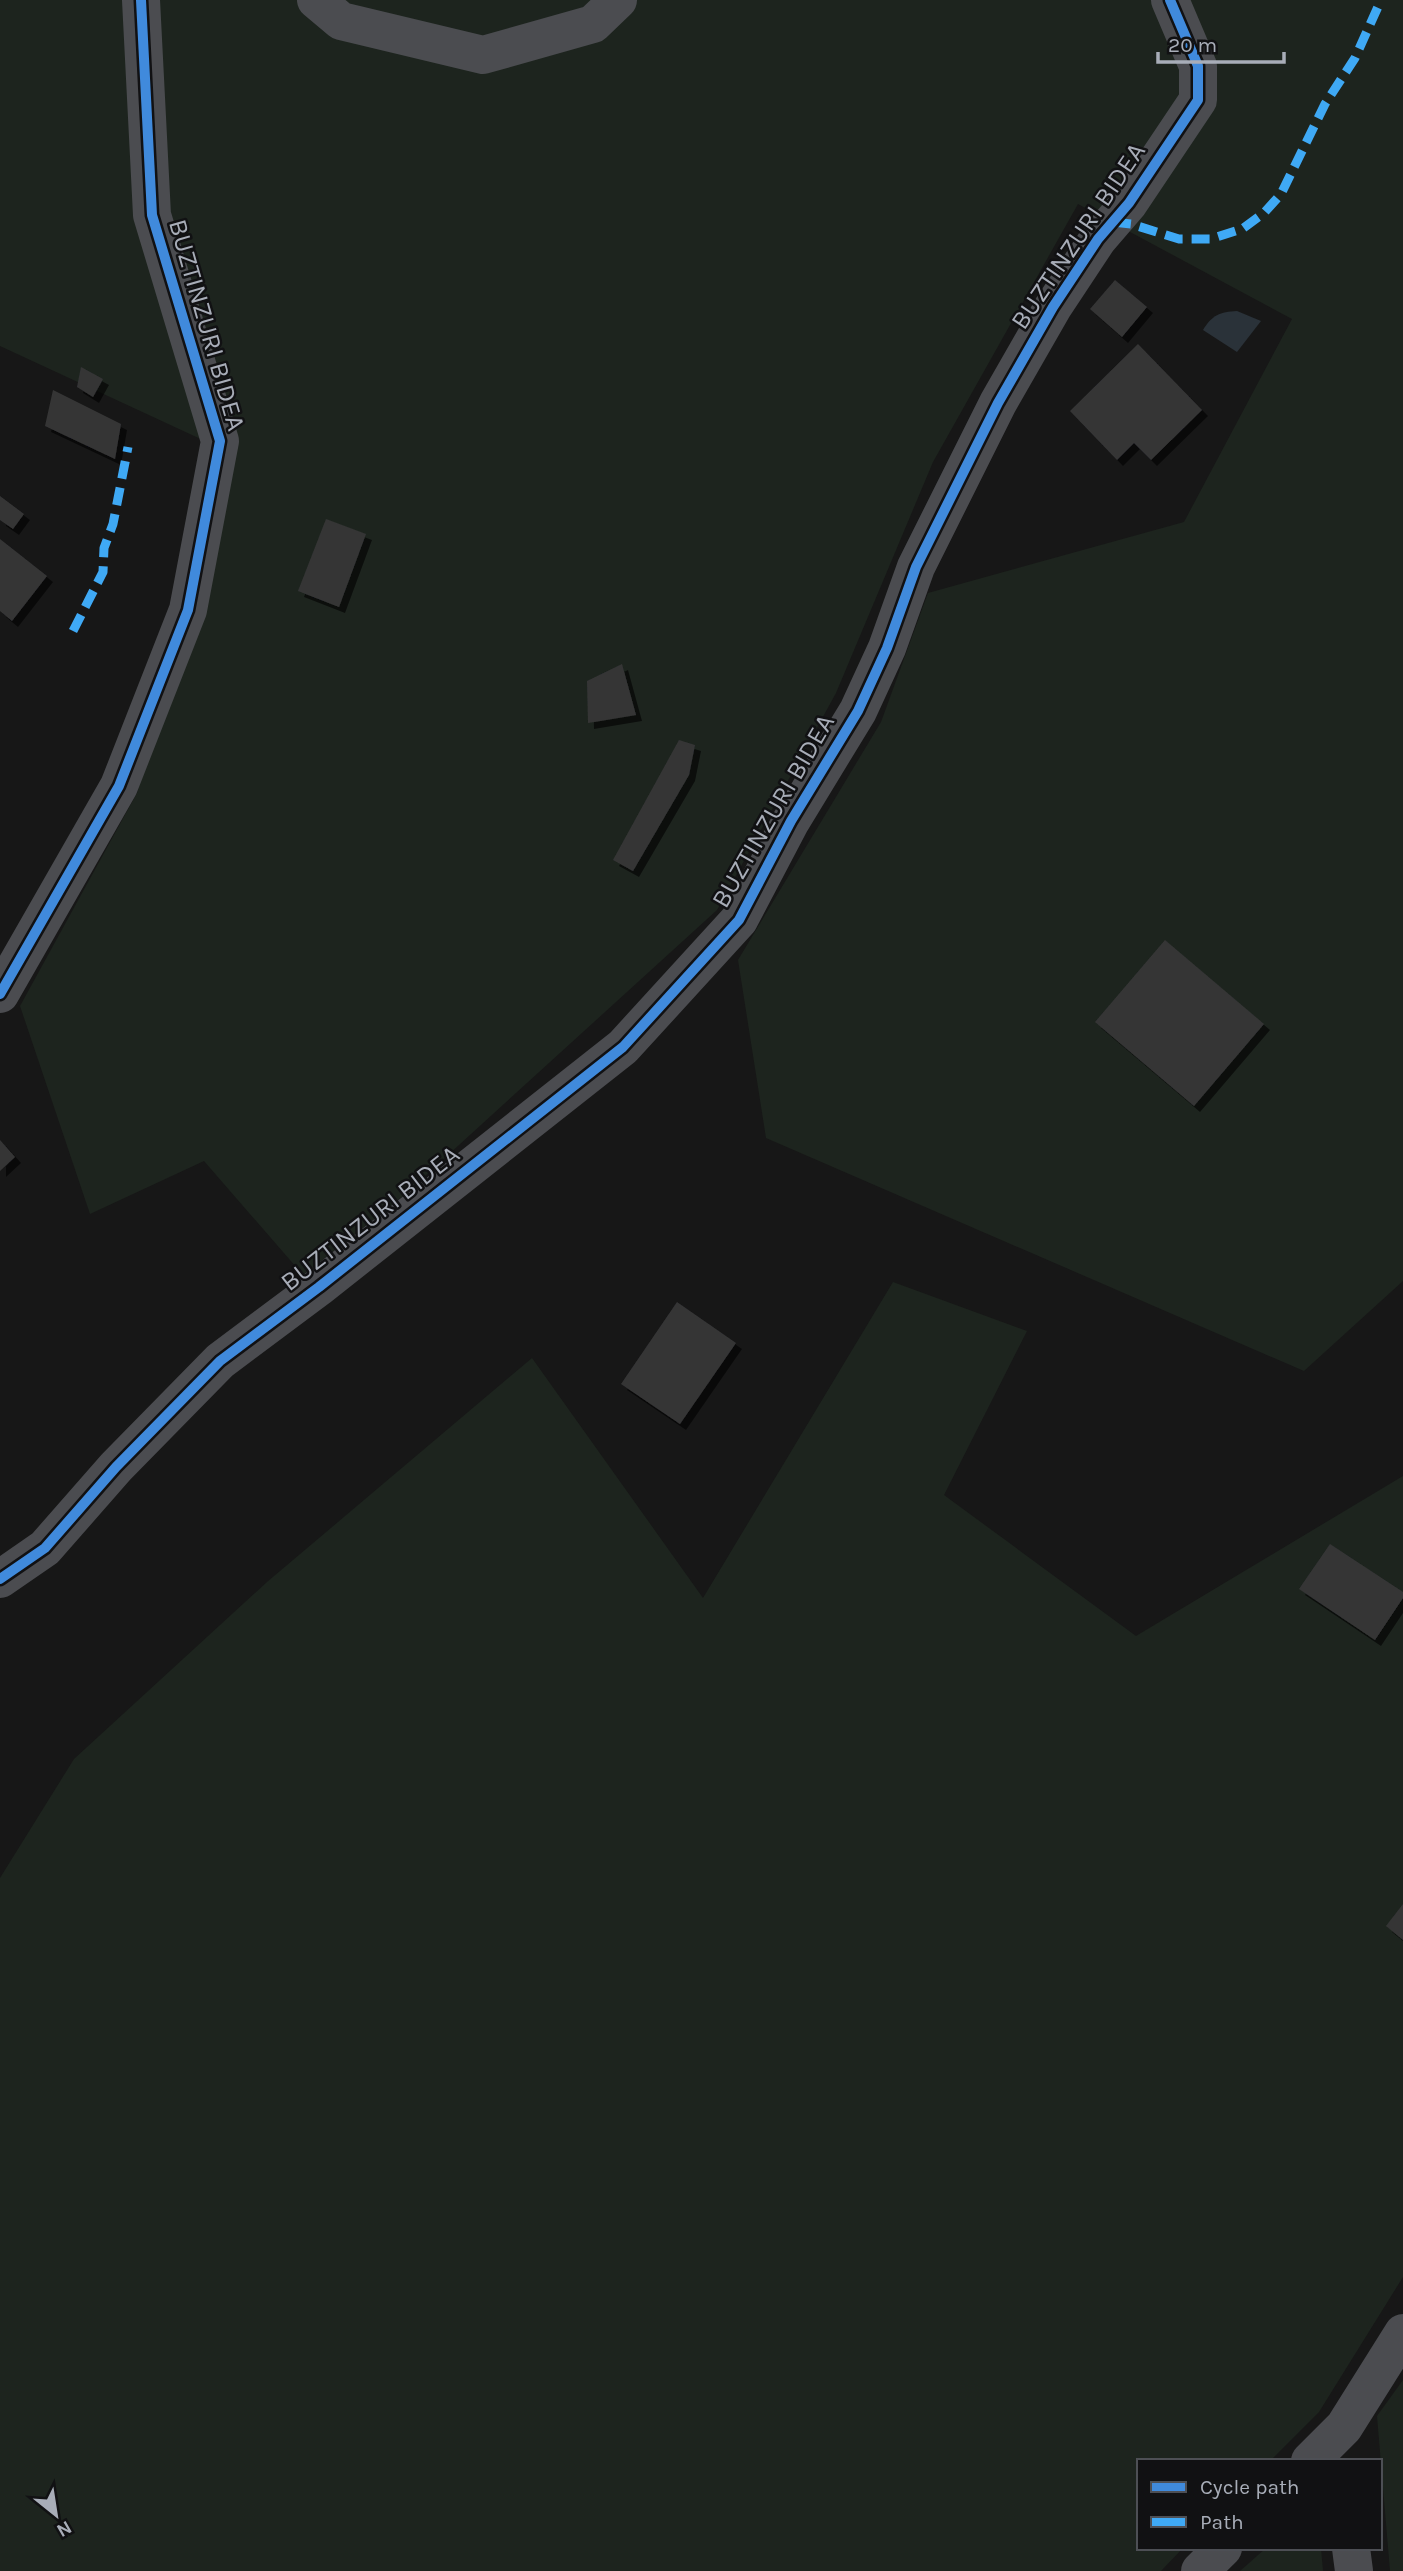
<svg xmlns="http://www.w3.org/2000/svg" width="1403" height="2571" font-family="Karla,sans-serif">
<defs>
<filter id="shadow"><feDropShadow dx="6" dy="6" stdDeviation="0" flood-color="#0009"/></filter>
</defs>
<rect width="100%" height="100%" fill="#171717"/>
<g fill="#1d241e">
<path d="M0 0H1403V1281L1304 1371 766 1138 738 960 881 722 928 593 1184 522 1292 319 1078 204 933 462 836 693 717 910 403 1196 303 1275 204 1161 90 1214 20 1006 137 793 233 454 0 346Z"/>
<path d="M893 1282 1027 1331 944 1495 1136 1636 1403 1476V2277L1319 2412 1270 2461H1139V2548H1183L1161 2571H0V1878L74 1759 267 1582 532 1358 703 1598Z"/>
<path d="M1403 2380V2571H1390L1377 2416Z"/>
<path d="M1266 2548H1321L1323 2571H1240Z"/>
</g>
<path fill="#2a3239" d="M1237 311 1261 321 1237 352 1203 330C1212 315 1220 312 1237 311Z"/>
<g fill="#353536" filter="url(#shadow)">
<path d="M1115 280 1147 307 1122 337 1090 309Z"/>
<path d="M1138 344 1202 410 1151 460 1134 443 1117 460 1070 411Z"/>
<path d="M81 367 103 379 93 397 77 387Z"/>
<path d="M53 390 121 424 115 459 45 426Z"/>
<path d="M0 496 24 514 13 529 0 520Z"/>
<path d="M326 519 366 534 339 607 298 591Z"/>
<path d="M0 539 47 576 12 621 0 611Z"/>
<path d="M622 664 636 715 588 723 587 681Z"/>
<path d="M679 740 695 745 689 775 633 871 613 860Z"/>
<path d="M1165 940 1264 1024 1194 1106 1095 1022Z"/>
<path d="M0 1140 15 1157 0 1171Z"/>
<path d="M677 1302 736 1343 680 1424 621 1384Z"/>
<path d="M1330 1544 1403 1592V1598L1375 1640 1299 1589Z"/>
<path d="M1403 1904V1940L1386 1926Z"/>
</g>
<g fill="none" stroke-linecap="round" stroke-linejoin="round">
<g stroke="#4b4c50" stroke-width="38">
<path d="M316 0 341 21 483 55 593 24 618 0"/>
<path d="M0 994 119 786 188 610 220 441 152 215 141 0"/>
<path d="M0 1579 45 1548 116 1467 220 1361 319 1287 623 1047 739 920 791 821 858 711 887 648 916 567 998 403 1053 307 1098 239 1129 203 1198 100V66L1170 0"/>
<path d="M1310 2461 1344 2427 1403 2333"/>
<path d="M1351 2548 1354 2571"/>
<path d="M1200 2571 1223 2548"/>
</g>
<g stroke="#3fa9f5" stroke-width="9" stroke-dasharray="18 9" stroke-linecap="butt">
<path d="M1113 222 1131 224 1179 239H1210L1242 229 1264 213 1281 194 1325 104 1355 58 1381 0"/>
<path d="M73 631 103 572 104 548 113 524 128 447"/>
</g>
<g stroke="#111113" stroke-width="15">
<g id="cycleway">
<path d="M0 994 119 786 188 610 220 441 152 215 141 0"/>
<path d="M0 1579 45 1548 116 1467 220 1361 319 1287 623 1047 739 920 791 821 858 711 887 648 916 567 998 403 1053 307 1098 239 1129 203 1198 100V66L1170 0"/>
</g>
</g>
<use href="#cycleway" stroke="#408adc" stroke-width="10"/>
</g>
<g text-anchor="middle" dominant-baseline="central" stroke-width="5" stroke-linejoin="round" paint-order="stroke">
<g font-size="26" fill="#a8adb8" stroke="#111113">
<text transform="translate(1078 236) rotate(-56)">BUZTINZURI BIDEA</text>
<text transform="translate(207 325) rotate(74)">BUZTINZURI BIDEA</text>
<text transform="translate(773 811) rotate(-60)">BUZTINZURI BIDEA</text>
<text transform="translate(370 1218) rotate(-38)">BUZTINZURI BIDEA</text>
</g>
</g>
<rect x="1137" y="2459" width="245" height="91" fill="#111113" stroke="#4d4f55" stroke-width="2"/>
<rect x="1151" y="2482" width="35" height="10" fill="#408adc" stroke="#4d4f55" stroke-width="2"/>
<text x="1200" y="2494" font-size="21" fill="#a8adb8">Cycle path</text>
<rect x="1151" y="2517" width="35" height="10" fill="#3fa9f5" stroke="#4d4f55" stroke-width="2"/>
<text x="1200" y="2529" font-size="21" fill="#a8adb8">Path</text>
<g transform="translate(56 2515) rotate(150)" stroke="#111113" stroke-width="5" paint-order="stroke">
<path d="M0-5L12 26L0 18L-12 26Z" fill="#a8adb8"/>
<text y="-10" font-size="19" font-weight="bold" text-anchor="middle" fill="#a8adb8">N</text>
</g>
<path d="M1158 52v10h126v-10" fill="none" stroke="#a8adb8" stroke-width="3.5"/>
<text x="1168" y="52" font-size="21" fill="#a8adb8" stroke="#111113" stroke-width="5" paint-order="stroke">20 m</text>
</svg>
